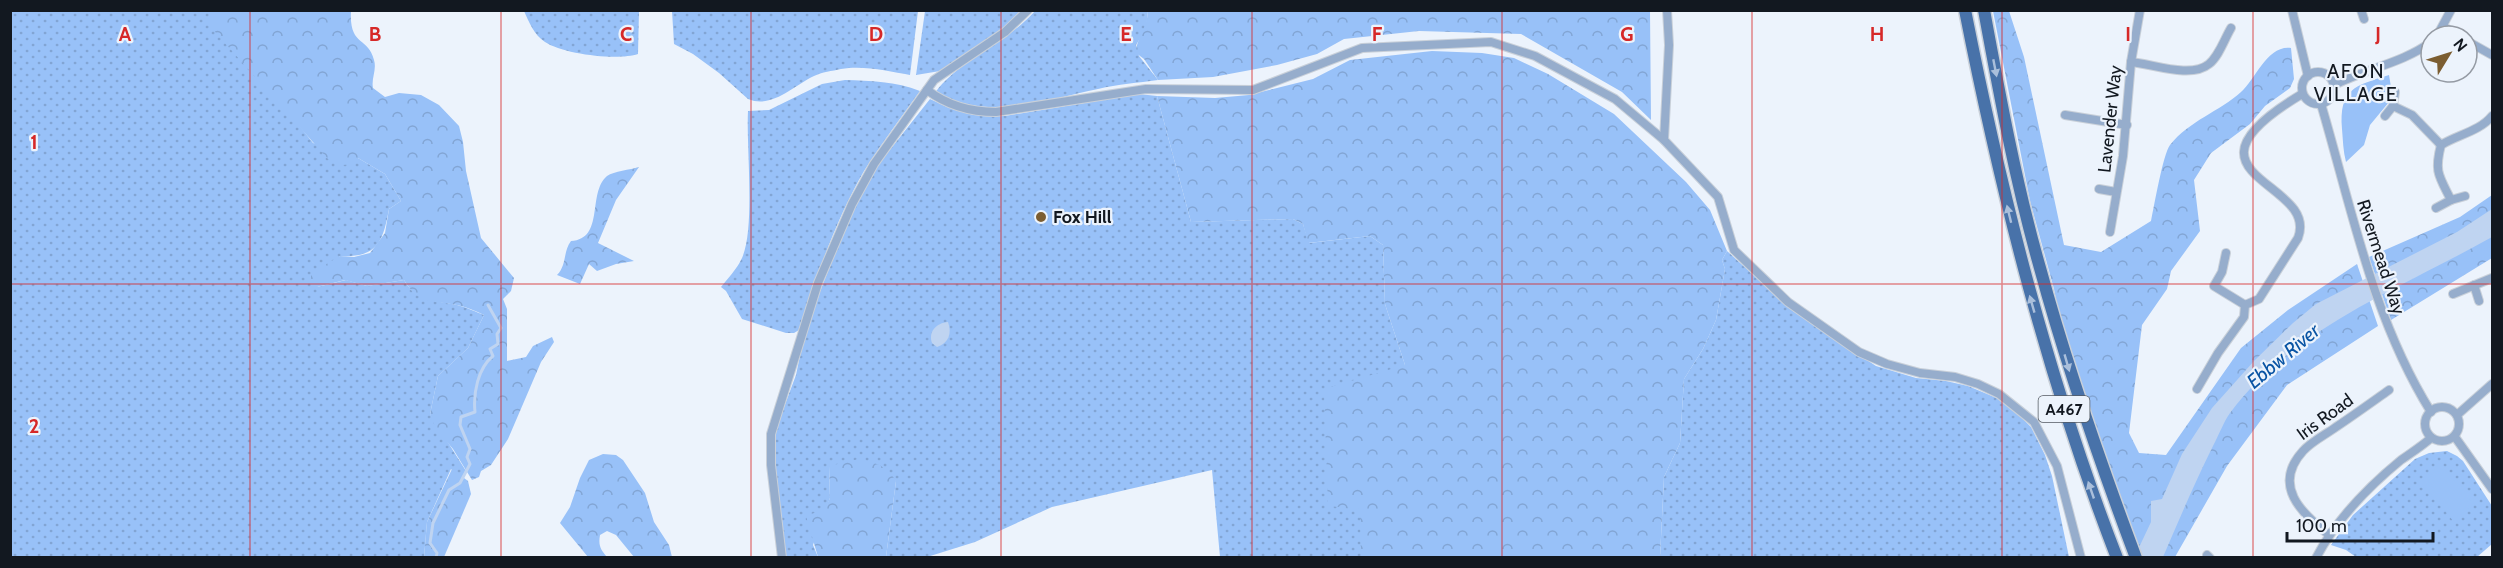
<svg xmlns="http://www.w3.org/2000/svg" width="2503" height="568" font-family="Cabin,sans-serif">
<defs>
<pattern id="grass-dots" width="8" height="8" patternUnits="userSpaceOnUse" patternTransform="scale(1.5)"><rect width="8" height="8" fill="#98c1f8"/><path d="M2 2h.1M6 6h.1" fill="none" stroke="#82a5d4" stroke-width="1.8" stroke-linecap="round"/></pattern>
<pattern id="forest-crowns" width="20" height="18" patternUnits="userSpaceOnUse" patternTransform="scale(1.5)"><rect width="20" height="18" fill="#98c1f8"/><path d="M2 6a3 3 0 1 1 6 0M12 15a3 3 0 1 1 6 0" fill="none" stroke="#82a5d4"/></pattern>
</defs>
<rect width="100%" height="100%" fill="#ecf3fc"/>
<g fill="url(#grass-dots)">
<path d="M10 11H210L313 143 358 158 385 174 401 201 389 209C383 242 377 258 340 256L317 287 346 280 367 286 404 280C417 303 436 300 457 305 466 307 476 312 484 315L468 348 438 376 430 414 466 471 462 479 451 469 427 522 424 557H11Z"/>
<path d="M524 11H639L638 54C617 61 563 54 545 42 534 35 529 22 524 11Z"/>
<path d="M672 11H918L910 75C889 71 863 65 841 69 832 71 822 72 814 76 793 86 772 109 748 99L719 73 693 54 674 44Z"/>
<path d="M925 11H1023L1004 29 940 71 916 75Z"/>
<path d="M1035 11H1148L1146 29 1136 45 1139 56 1158 80C1138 83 1118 84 1098 89 1040 101 992 121 935 93 956 62 1008 42 1035 11Z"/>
<path d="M845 80C870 81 896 81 920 91 901 118 881 144 864 171 835 221 817 276 799 330L794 333H786L742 319 726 291 721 287C728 278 736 270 741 260 756 232 746 147 748 111L769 110 822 84Z"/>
<path d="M1139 94 1157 96 1191 222 1293 219 1303 224 1309 243 1370 236 1383 245 1385 304 1405 365 1361 509V557H1220L1212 470 1052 507 975 542 927 557H886L896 481 829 466 830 498 813 545 818 557H786L774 461V434L796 375 802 346 821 289 854 205 874 170 930 99 947 107 974 115 1005 116Z"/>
<path d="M1727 251 1793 311 1876 366 1916 378 1946 381 1968 386 1999 399 2018 414 2031 427 2045 455 2052 476 2069 557 1660 558 1664 477 1680 443 1684 379 1703 349 1716 320 1725 269 1722 260Z"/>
<path d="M2447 451 2457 456 2463 461 2492 506V544L2477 557H2356L2346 550 2331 545 2353 515 2415 459 2429 453Z"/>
</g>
<g fill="url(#forest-crowns)">
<path d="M210 11H351C349 47 368 36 374 60 377 70 371 79 373 88L385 97 399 93 421 95 439 105 459 126 463 142 466 171 481 238 514 278 511 291 503 299 507 309V361L526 357 533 346 552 337 554 342 541 362 508 439 491 465 481 471 479 477 472 480 453 449 436 429 430 414 438 376 468 348 484 315C476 311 466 307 457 305 432 300 419 305 404 280L367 286 345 280 317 287 311 285V273L340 256 354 257 370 253 385 233 389 209 401 201 385 174 358 158 355 164 342 165 328 159 209 25Z"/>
<path d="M1148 11H1650L1651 120 1622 92 1521 34 1419 31 1344 39 1317 54 1277 65 1213 77 1158 80 1144 59 1136 53C1136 39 1147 29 1148 11Z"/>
<path d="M1993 11H2009L2024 57 2064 245 2101 252 2151 221C2154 207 2163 154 2170 145 2189 121 2220 111 2241 92 2256 79 2267 45 2291 48L2294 79 2290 88 2265 106 2250 124 2211 153 2194 180 2200 231 2171 271 2167 289 2142 325 2129 433 2139 453 2166 455 2241 348 2288 310 2357 264 2378 326 2287 385 2227 466 2175 557H2136L2071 377 2054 289 2030 201Z"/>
<path d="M1432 51 1482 53 1514 58 1548 74 1614 114 1686 182 1710 210 1727 251 1722 260 1725 269 1716 320 1703 349 1684 379 1680 443 1664 477 1660 557H1361L1360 509 1328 506 1324 389 1405 365 1385 304 1383 245 1370 236 1308 243 1303 224 1293 219 1191 222 1157 96 1215 98 1249 95 1313 79 1350 60Z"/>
<path d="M639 167 616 200 598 243 634 261 616 264 597 271 589 264 580 284 557 275C567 265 563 251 571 241 605 239 587 193 607 176 614 171 630 170 639 167Z"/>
<path d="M2492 195V258L2391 320 2369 257 2460 217Z"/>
<path d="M603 454 616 455 623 460 645 493 654 522 669 545 672 557H634L616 535 607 531 600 535C598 546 601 550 607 557H588L560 523 570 507 580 478 589 460Z"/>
<path d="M859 459C876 463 886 465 896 481L886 557H818L806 516 825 509 830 498 829 466Z"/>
<path d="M452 469 468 481 471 494 444 557H424L427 522Z"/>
</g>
<g fill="#98c1f8">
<path d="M2389 75 2391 87 2389 102 2370 125 2364 145 2346 162C2343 151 2343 140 2342 129 2339 89 2354 86 2389 75Z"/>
<path d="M2441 464 2474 504 2453 521 2422 480Z"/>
</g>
<g fill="#bfd4f1">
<path d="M2492 209V237C2402 288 2294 327 2230 413 2223 423 2219 435 2213 446 2195 482 2179 520 2163 557L2134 558 2151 522V501L2162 499 2182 454 2212 408 2254 361 2293 323 2316 304 2457 232Z"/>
<path d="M948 322C952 333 949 343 937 347L932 343C928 332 936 323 948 322Z"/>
</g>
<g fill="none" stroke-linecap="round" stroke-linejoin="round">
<path stroke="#bfd4f1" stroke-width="3" d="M436 558 437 553 430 543 433 523 449 490 460 483 470 464 467 457 470 449 460 425 461 417 475 412C473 393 478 368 493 356L490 349 498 344 497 334 501 328 488 305"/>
<g stroke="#c9d0d9" stroke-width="10">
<g id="street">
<path d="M1667 10 1669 45 1664 140 1718 197 1734 250 1788 302 1859 352 1887 364 1920 373 1955 377 1978 384 1999 394 2034 422 2057 466 2081 558"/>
<path d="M2292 10 2308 76"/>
<path d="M2361 10 2364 19"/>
<path d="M2444 27 2459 36"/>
<path d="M2437 36 2451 10"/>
<path d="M2467 41 2492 55"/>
<path d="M2131 62C2153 64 2191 79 2209 64 2219 56 2224 40 2231 28"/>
<circle cx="2318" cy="88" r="16"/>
<path d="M2334 85C2365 69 2403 63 2431 42"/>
<path d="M927 90C948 106 971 112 996 112L1146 89 1253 90 1362 48 1491 42 1535 56 1615 99 1664 140"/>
<path d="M2321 104C2352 209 2372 317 2431 412"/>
<path d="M2393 106 2412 115 2441 145"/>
<path d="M2065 115 2127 125"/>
<path d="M2385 116 2393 106 2395 92"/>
<path d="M2099 189 2116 192"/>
<path d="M2465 196 2451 200C2439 176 2434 172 2441 145 2457 135 2480 131 2492 116"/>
<path d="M2436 208 2451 200"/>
<path d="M2110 232 2123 156 2131 62 2140 10"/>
<path d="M2226 253 2222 272 2214 286 2245 305"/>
<path d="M2474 285 2479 301"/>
<path d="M2453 294 2492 278"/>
<path d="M2197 389 2218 353 2244 317 2245 305 2259 299 2298 238C2320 180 2163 177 2302 94"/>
<circle cx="2442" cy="424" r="17"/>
<path d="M2457 415 2492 384"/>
<path d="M2455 437 2492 489"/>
<path d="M2328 534C2301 513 2272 485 2303 451 2312 441 2325 435 2336 427 2354 415 2372 402 2389 390"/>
<path d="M2207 555 2210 558"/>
<path d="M782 558 771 465V434L818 283 852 204 874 164 934 80 1005 32 1028 10"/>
<path d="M2316 558C2336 520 2368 487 2401 460 2411 453 2422 446 2431 438"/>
</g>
</g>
<g stroke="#c9d0d9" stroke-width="15">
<g id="primary">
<path d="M1965 10C2002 197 2048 380 2117 558"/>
<path d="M1984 10C2000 97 2016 184 2040 268 2067 367 2100 462 2136 558"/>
</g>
</g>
<use href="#street" stroke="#96adcc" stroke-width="8"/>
<use href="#primary" stroke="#4872a9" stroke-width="12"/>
</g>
<defs><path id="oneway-solid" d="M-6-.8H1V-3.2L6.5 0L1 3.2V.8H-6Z" transform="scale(1.5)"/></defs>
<g fill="#aabfdb">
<use href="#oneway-solid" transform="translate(1995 68) rotate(79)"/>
<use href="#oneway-solid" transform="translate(2009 214) rotate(-104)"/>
<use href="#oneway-solid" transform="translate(2032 304) rotate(-106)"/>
<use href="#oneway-solid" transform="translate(2067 363) rotate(74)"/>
<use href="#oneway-solid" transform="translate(2091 490) rotate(-109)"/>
</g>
<path fill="none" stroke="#d62828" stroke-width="1.5" stroke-opacity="0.55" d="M250 10V558M501 10V558M751 10V558M1001 10V558M1252 10V558M1502 10V558M1752 10V558M2002 10V558M2253 10V558M10 284H2492"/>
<circle fill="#7b5d31" stroke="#ecf3fc" stroke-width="2" cx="1041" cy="217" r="6"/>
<g text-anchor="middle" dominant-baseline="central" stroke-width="4.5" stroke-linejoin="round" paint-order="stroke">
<rect fill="#ecf3fc" stroke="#535a62" stroke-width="1.5" x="2038.5" y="396" width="51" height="26" rx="4.5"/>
<g font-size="16" font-weight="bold" fill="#121820">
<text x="2064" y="409">A467</text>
</g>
<g font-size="18" fill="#121820" stroke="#ecf3fc">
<text transform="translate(2110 119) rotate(-84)">Lavender Way</text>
<text transform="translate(2381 257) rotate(72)">Rivermead Way</text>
<text transform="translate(2325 417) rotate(-36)">Iris Road</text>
</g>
<g font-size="18" font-weight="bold" fill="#121820" stroke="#ecf3fc" text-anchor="start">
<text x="1053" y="217">Fox Hill</text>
</g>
<g font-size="20" letter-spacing="1.5" fill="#121820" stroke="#ecf3fc">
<text x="2356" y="71">AFON<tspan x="2356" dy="23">VILLAGE</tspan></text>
</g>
<g font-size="20" font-style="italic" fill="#0954a4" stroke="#ecf3fc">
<text transform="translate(2283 356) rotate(-40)">Ebbw River</text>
</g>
</g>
<g font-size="20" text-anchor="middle" font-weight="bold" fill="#d62828" stroke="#ecf3fc" stroke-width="4.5" stroke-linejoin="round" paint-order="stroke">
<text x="125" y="41">A</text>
<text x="375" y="41">B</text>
<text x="626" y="41">C</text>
<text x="876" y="41">D</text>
<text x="1126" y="41">E</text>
<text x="1377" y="41">F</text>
<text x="1627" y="41">G</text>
<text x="1877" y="41">H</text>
<text x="2128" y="41">I</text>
<text x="2378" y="41">J</text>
<text x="34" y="149">1</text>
<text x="34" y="433">2</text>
</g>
<rect width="2503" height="568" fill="none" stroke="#121820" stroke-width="24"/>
<g transform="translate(2449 54) rotate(52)"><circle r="28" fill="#ecf3fc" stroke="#959ba4" stroke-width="1.5"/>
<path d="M0-4.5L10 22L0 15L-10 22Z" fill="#7b5d31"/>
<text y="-9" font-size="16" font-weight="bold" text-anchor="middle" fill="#121820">N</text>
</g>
<path d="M2287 532v9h146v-9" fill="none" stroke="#121820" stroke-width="3"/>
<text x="2296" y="532" font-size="18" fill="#121820" stroke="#ecf3fc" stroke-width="4.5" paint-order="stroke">100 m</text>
</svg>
